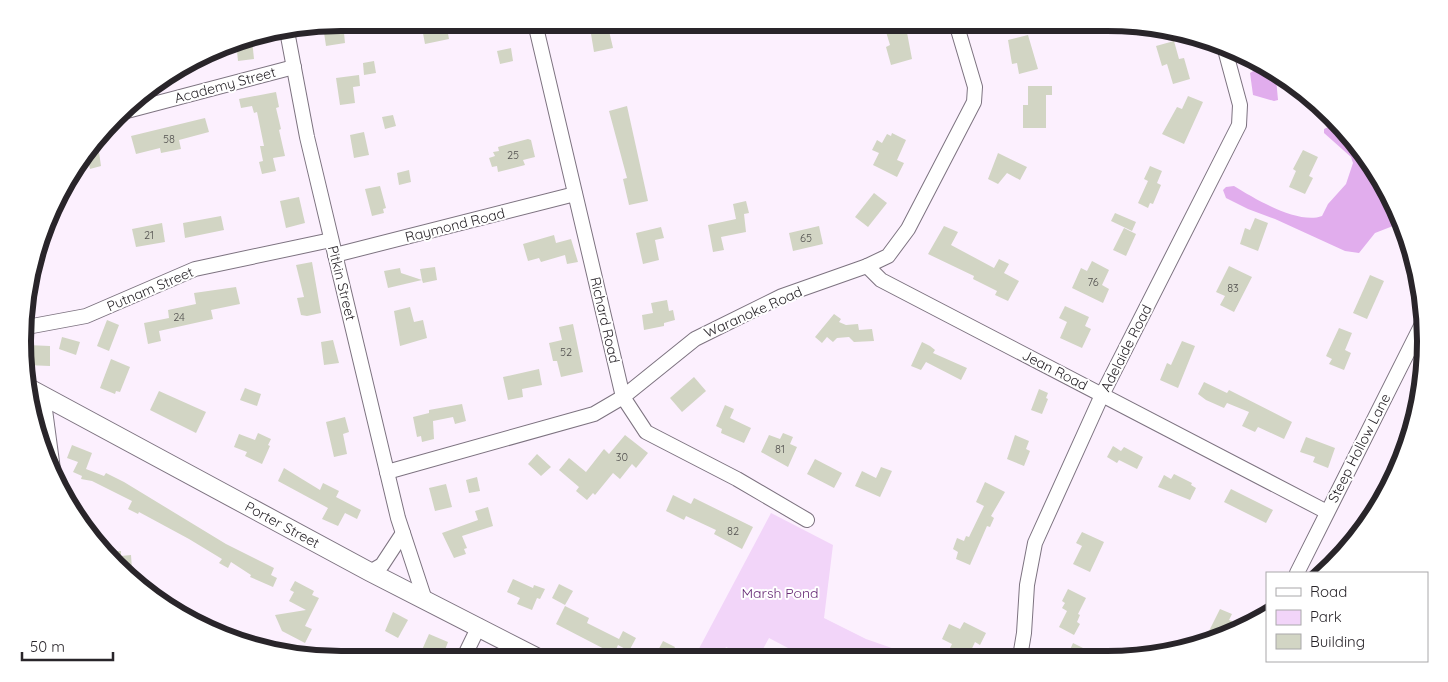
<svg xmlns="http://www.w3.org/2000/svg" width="1448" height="682" font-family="Quicksand,sans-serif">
<rect width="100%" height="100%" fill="#fcf0fe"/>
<path fill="#f2d5f9" d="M771 513 833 545 824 618 866 639 906 653 910 658H807L769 638 758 658H748L726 647 720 658H694Z"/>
<g fill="#e1aded">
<path d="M1260 67 1276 78 1278 100 1274 101 1253 95 1250 73Z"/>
<path d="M1337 123 1400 218 1393 226 1375 233 1359 253 1345 251 1275 219 1248 209 1226 198 1223 190 1226 187 1234 186C1255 199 1299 225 1322 216L1328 204 1346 184 1353 163 1351 157 1324 133V129Z"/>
</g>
<g fill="#d2d5c4">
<path d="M341 22H373V28L344 33 345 43 326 46 323 26Z"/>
<path d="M589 22H607L613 48 594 52Z"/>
<path d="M891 22H905L912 59 891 65 886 47 890 45 884 25Z"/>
<path d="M446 23 449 39 425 44 422 28Z"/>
<path d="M1028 35 1038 69 1019 74 1017 63 1012 64 1008 40Z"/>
<path d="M252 40 254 59 238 61 236 42Z"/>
<path d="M1174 41 1179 59 1184 58 1190 79 1173 84 1167 64 1162 66 1156 46Z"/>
<path d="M511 48 513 61 500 64 497 51Z"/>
<path d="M374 61 376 73 364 75 363 63Z"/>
<path d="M359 75 360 86 353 87 355 103 340 105 336 78Z"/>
<path d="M1028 86H1052V95H1046V128H1023V105H1028Z"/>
<path d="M276 92 279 107 276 108 281 129 279 130 285 156 273 158 276 171 262 174 259 162 263 161 260 146H264L257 112 254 113 252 106 241 108 239 99Z"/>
<path d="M1188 96 1203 102 1184 144 1162 134 1177 107 1182 109Z"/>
<path d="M627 106 648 201 629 205 623 179 627 178 609 111Z"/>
<path d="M393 115 396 126 385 129 382 117Z"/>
<path d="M205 118 209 132 179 140 181 149 161 153 160 148 136 154 131 136Z"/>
<path d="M364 132 369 155 354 158 350 135Z"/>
<path d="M892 133 906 140 897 160 904 163 897 177 873 165 879 153 872 150 877 140 882 143 887 134 891 136Z"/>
<path d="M528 139 531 140 535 157 523 160 525 165 498 172 497 166 492 167 489 158 495 156 493 152 499 151 498 147Z"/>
<path d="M98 145 101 166 90 169 89 165 78 167Z"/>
<path d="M1303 150 1318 157 1309 176 1313 178 1305 194 1289 187 1296 171 1293 169Z"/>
<path d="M998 153 1027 167 1020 180 1007 173 998 184 988 179Z"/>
<path d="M1150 166 1162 171 1157 183 1161 185 1153 204 1150 203 1148 208 1138 203 1148 181 1144 179Z"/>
<path d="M409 170 411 182 399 185 397 173Z"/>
<path d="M380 186 386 208 383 209 384 213 372 216 365 189Z"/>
<path d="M874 193 887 203 868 227 855 217Z"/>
<path d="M299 197 305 223 286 228 280 201Z"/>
<path d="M746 201 749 213 744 214 746 232 721 237 724 250 713 252 708 225 736 219 733 204Z"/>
<path d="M1115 213 1136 222 1132 231 1111 221Z"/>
<path d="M221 216 224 230 185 238 183 223Z"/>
<path d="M1255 218 1268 223 1258 251 1240 244 1245 228 1250 230Z"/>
<path d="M162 223 165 242 136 247 132 229Z"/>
<path d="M819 226 823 244 793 251 789 233Z"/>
<path d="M944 226 958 232 951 245 994 268 999 259 1009 264 1004 273 1019 281 1008 301 995 295 997 291 973 279 974 276 928 254Z"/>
<path d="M661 227 664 238 655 240 659 260 643 264 636 233Z"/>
<path d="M1124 228 1136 234 1126 256 1113 250Z"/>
<path d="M554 235 556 243 571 239 578 262 567 264 565 255 541 262 539 258 528 261 523 244Z"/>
<path d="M1092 261 1109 270 1102 285 1109 289 1103 303 1072 288 1081 268 1087 271Z"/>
<path d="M312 262 321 313 307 316 301 315 297 298 304 297 296 265Z"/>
<path d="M1229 266 1252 277 1234 312 1220 305 1225 296 1216 292Z"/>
<path d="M435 267 437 280 423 283 422 280 388 288 384 271 400 268 401 273 422 280 420 269Z"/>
<path d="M1370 275 1384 281 1367 319 1353 313Z"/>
<path d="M236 287 240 304 211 310 213 319 159 331 161 341 148 344 144 323 169 318 168 310 196 304 194 293Z"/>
<path d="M667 300 669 311 673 310 675 320 664 323V326L644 330 642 315 653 313 651 303Z"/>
<path d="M1065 306 1089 317 1085 326 1091 329 1082 348 1060 338 1067 322 1059 318Z"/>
<path d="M410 307 414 322 423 320 427 338 400 346 394 311Z"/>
<path d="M834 314 841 319 839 322 846 325 858 324 859 330 872 329 874 341 854 342 849 337 837 338 833 342 827 337 822 343 815 337Z"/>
<path d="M107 320 119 325 109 351 97 346Z"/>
<path d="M573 324 583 372 561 377 557 361H553L549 343 562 340 559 327Z"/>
<path d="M1339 328 1352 333 1345 350 1351 353 1344 370 1329 364 1332 359 1326 356Z"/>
<path d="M62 337 80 342 76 355 59 349Z"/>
<path d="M333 340 339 363 324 365 321 342Z"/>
<path d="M1182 341 1195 346 1178 388 1160 380 1167 363 1171 365Z"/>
<path d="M922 342 930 346 935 350 933 353 967 368 961 380 926 362 921 370 911 366Z"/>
<path d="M27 345 50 346V366L26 365Z"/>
<path d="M111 359 130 367 120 392 116 391 115 394 100 388Z"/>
<path d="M539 369 542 385 522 389 523 397 508 400 503 377Z"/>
<path d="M694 377 706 391 682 412 670 398Z"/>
<path d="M1204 382 1227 393 1229 390 1292 422 1284 439 1258 427 1255 432 1242 426 1249 412 1227 403 1224 408 1206 400 1198 394Z"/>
<path d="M245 388 261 394 257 406 240 400Z"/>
<path d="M1039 389 1048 393 1046 398 1048 399 1042 414 1031 410Z"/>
<path d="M159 391 206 412 196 433 150 410Z"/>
<path d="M462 404 466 421 455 424 453 417 433 421 434 439 422 442 421 436 417 437 413 417 429 413V410Z"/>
<path d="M725 405 734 409 730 418 751 428 744 443 721 433 722 429 716 426Z"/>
<path d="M345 417 349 432 343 434 347 454 334 457 326 422Z"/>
<path d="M258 433 271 439 268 445 270 446 262 464 245 456 247 452 234 447 239 434 255 440Z"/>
<path d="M783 433 793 437 790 444 797 447 788 467 761 452 769 435 780 439Z"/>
<path d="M625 435 648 453 636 468 632 464 620 479 613 473 595 495 593 493 587 500 576 491 579 487 559 470 569 458 586 472 604 449 609 454Z"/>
<path d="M1015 435 1029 441 1026 449 1030 451 1024 466 1007 459Z"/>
<path d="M1306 437 1335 448 1328 468 1313 462 1315 457 1300 452Z"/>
<path d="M72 445 92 453 86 469 104 476 106 473 124 482 226 544 274 568 271 575 277 578 273 587 250 577 251 575 231 562 228 568 219 563 222 559 189 539 139 512 138 514 128 509 132 501 92 481 81 479 82 476 73 472 78 462 67 458Z"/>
<path d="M1113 446 1121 451 1124 447 1143 457 1137 469 1119 460 1117 463 1107 457Z"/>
<path d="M537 454 551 467 541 476 528 464Z"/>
<path d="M815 459 842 473 834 488 807 474Z"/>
<path d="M881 467 892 471 880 497 855 486 862 471 876 478Z"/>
<path d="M284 468 320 490 323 483 339 491 336 497 361 510 357 519 345 513 338 526 322 519 328 508 278 481Z"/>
<path d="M1174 474 1192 483 1191 485 1196 488 1190 500 1158 487 1164 475 1171 479Z"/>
<path d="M477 477 480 491 469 493 466 480Z"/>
<path d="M985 482 1005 492 991 516 994 518 990 527 987 526 970 565 956 559 958 552 953 549 957 538 964 541 966 536 969 537 984 506 976 502Z"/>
<path d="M446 484 452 507 435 511 429 488Z"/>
<path d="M1231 489 1273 510 1266 523 1224 502Z"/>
<path d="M673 495 691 504 694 498 753 527 742 549 714 534 716 530 686 516 684 520 666 511Z"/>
<path d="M488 507 493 526 462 536 467 548 464 549 466 554 454 558 442 533 478 520 475 511Z"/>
<path d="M1082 532 1104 542 1090 572 1073 564 1082 546 1076 543Z"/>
<path d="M121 551V556L131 555 132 569 122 571 116 566 106 552Z"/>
<path d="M513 579 533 588 534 585 545 589 540 599 537 598 532 610 517 604 520 598 507 592Z"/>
<path d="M295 581 314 591 312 595 319 598 305 626 312 629 305 643 282 631 275 615 306 610 289 601 294 592 290 590Z"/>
<path d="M559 584 573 591 565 605 552 598Z"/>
<path d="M1068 589 1086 598 1078 614 1080 615 1077 622 1080 624 1074 635 1059 627 1067 611 1062 608 1065 603 1062 601Z"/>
<path d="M565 606 589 618 587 623 619 639 623 631 636 638 629 651 618 645 614 654 556 624Z"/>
<path d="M1220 609 1232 614 1229 620 1232 621 1225 636 1219 638 1208 633Z"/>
<path d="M393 612 408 620 398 638 385 631Z"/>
<path d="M964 622 986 633 980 645 975 642 968 657H960L948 652 952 644 942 639 949 624 960 629Z"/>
<path d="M429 634 448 642 445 650 450 652 447 659H418Z"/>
<path d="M663 641 675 647 669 658H654Z"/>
<path d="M1073 643 1087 650 1083 657 1069 652Z"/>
</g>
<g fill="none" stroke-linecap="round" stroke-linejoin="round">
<g stroke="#7d7380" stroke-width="16">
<g id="minor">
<path d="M535 23 623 397 646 432 737 479 807 520"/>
<path d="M287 31 307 137 398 518 425 600"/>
<path d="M127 111 294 67"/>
<path d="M335 255 575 194"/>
<path d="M867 266 881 280 1327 512"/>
<path d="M27 327 86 316 195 269 331 240"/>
<path d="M43 395 54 477"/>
<path d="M387 472 594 414 623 397 695 339 782 296 867 266 888 256 908 229 974 102 975 87 956 23"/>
<path d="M370 572 382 565 403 533"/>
<path d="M1297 573 1422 324"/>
<path d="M1020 657 1024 633 1027 585 1035 543 1102 395 1239 125 1240 105 1224 46"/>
<path d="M463 659 479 626"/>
</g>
</g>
<g stroke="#7d7380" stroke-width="20">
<g id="tertiary">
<path id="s1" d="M27 387 370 572 540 659"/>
</g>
</g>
<use href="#minor" stroke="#fff" stroke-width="14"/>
<use href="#tertiary" stroke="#fff" stroke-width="18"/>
</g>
<g text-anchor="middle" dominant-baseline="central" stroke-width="4" stroke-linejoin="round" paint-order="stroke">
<g font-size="11" fill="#535150">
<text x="169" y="139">58</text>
<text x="513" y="155">25</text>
<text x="149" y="235">21</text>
<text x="806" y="238">65</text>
<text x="1093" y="282">76</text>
<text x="1233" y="288">83</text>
<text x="179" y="317">24</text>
<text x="566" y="352">52</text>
<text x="780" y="449">81</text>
<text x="622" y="457">30</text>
<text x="733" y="531">82</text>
</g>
<g font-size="14" fill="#29252a" stroke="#fff">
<text transform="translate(225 85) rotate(-15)">Academy Street</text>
<text transform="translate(455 225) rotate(-14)">Raymond Road</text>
<text transform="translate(342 283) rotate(76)">Pitkin Street</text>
<text transform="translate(150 289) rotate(-23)">Putnam Street</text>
<text transform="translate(753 312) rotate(-24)">Waranoke Road</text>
<text transform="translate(605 320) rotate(77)">Richard Road</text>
<text transform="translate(1126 348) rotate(-63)">Adelaide Road</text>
<text transform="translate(1055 370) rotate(27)">Jean Road</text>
<text transform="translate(1359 448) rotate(-63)">Steep Hollow Lane</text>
<text stroke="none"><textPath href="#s1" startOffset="290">Porter Street</textPath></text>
</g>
<g font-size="14" fill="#672a75" stroke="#fff">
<text x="780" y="593">Marsh Pond</text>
</g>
</g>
<path d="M0 0H1448V682H0ZM341 31H1107A310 310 0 0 1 1417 341V341A310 310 0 0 1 1107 651H341A310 310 0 0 1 31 341V341A310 310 0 0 1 341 31Z" fill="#fff" fill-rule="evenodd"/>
<path fill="none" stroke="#29252a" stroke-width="6" d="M341 31H1107A310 310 0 0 1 1417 341V341A310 310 0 0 1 1107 651H341A310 310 0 0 1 31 341V341A310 310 0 0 1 341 31Z"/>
<rect x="1266" y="572" width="162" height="90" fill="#ffffff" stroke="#a9a8aa"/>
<rect x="1276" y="588" width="25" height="8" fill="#ffffff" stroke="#a9a8aa"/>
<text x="1310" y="597" font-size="15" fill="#29252a">Road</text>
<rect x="1276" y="610" width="25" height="15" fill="#f2d5f9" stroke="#a9a8aa"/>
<text x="1310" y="622" font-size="15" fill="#29252a">Park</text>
<rect x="1276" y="634" width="25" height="15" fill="#d2d5c4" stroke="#a9a8aa"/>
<text x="1310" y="647" font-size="15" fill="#29252a">Building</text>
<path d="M22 652v8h91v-8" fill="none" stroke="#29252a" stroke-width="2.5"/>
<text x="30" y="652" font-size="15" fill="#29252a" stroke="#ffffff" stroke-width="4" paint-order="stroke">50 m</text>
</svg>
